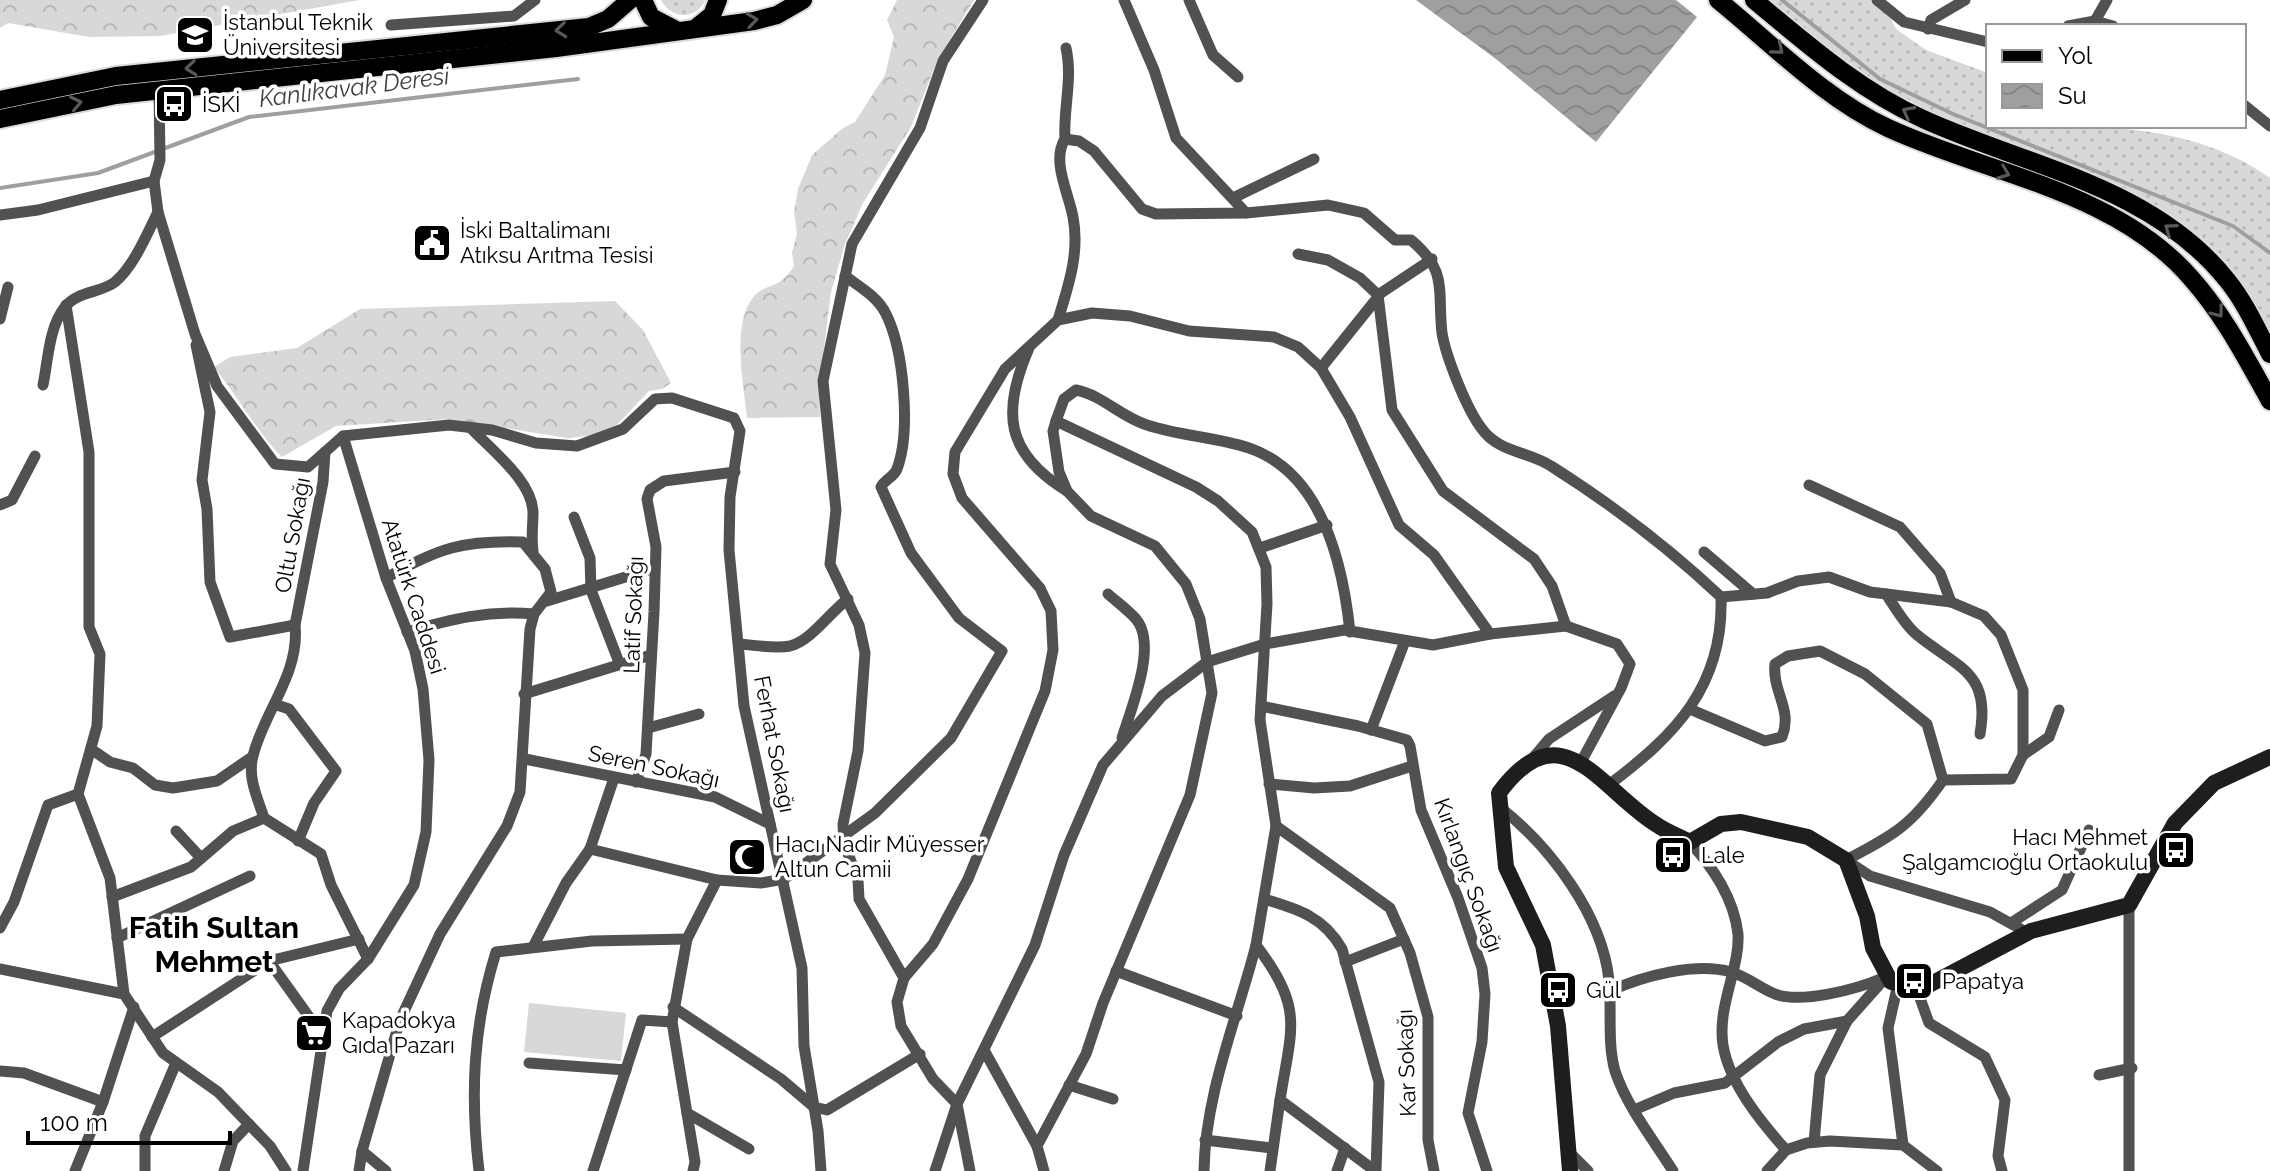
<svg xmlns="http://www.w3.org/2000/svg" width="2270" height="1171" font-family="Raleway,sans-serif">
<defs>
<pattern id="grass-dots" width="8" height="8" patternUnits="userSpaceOnUse" patternTransform="scale(2)"><rect width="8" height="8" fill="#d8d8d8"/><path d="M2 2h.1M6 6h.1" fill="none" stroke="#b8b8b8" stroke-width="1.8" stroke-linecap="round"/></pattern>
<pattern id="forest-crowns" width="20" height="18" patternUnits="userSpaceOnUse" patternTransform="scale(2)"><rect width="20" height="18" fill="#d8d8d8"/><path d="M2 6a3 3 0 1 1 6 0M12 15a3 3 0 1 1 6 0" fill="none" stroke="#b8b8b8"/></pattern>
<pattern id="water-waves" width="16" height="10" patternUnits="userSpaceOnUse" patternTransform="scale(2)"><rect width="16" height="10" fill="#9f9f9f"/><path d="M0 5q4-4 8 0t8 0" fill="none" stroke="#878787"/></pattern>
</defs>
<rect width="100%" height="100%" fill="#fff"/>
<g fill="url(#grass-dots)">
<path d="M661 0H706C695 20 672 20 661 0Z"/>
<path d="M1762 0H1871L1887 12 1896 29 1926 50 1988 73V126C2085 126 2187 119 2270 178V337L2176 222 1881 92Z"/>
</g>
<g fill="url(#forest-crowns)">
<path d="M0 0H359L160 36 89 37 8 23 0 28Z"/>
<path d="M897 0H974L938 59 911 127 863 203 845 244 831 292 819 389 820 417 747 418C744 385 730 322 755 295 767 283 779 290 794 266L792 253 797 234 794 212 798 189 812 155 843 128 855 122 885 75 894 37 887 20Z"/>
<path d="M615 301 643 330 671 383 662 389 649 391 615 427 589 436 567 438 449 419 336 426 282 457C256 430 238 397 214 367L230 357 297 348 360 309Z"/>
</g>
<path fill="#d8d8d8" d="M529 1003 626 1013 621 1061 524 1052Z"/>
<path fill="url(#water-waves)" d="M1416 0H1676L1697 17 1596 142 1496 59Z"/>
<g fill="none" stroke-linecap="round" stroke-linejoin="round">
<g stroke="#9f9f9f" stroke-width="4">
<path d="M1782 0 1880 79 1953 114 2233 226 2270 253"/>
<path d="M0 188 98 173 249 117 578 79"/>
</g>
<g stroke="#dbdbdb" stroke-width="22">
<g id="primary">
<path d="M643 0 651 17 676 30"/>
<path d="M1718 0C1771 43 1825 99 1888 128 1988 174 2116 191 2191 278 2224 315 2246 358 2270 401"/>
<path d="M1754 0C1807 44 1859 90 1923 119 2026 166 2152 186 2227 280 2245 302 2257 329 2270 354"/>
<path d="M697 27 712 15 718 0"/>
<path d="M0 100 116 76 589 27 608 19 630 0"/>
<path d="M0 119 116 95 556 48 754 21 777 15 803 0"/>
</g>
</g>
<g stroke="#515151" stroke-width="11">
<path d="M1124 0 1154 70 1176 138 1246 213"/>
<path d="M1189 0 1213 55 1238 77"/>
<path d="M1877 0 1904 22 1988 42"/>
<path d="M2095 21 2107 0"/>
<path d="M391 25 514 16 535 0"/>
<path d="M2068 26 2095 21 2113 26"/>
<path d="M1928 29 1931 20 1965 0"/>
<path d="M159 89 160 160 154 181 158 212 195 334 217 386 275 464 308 467 343 436 449 425 492 430 536 443 577 446 623 429 655 399 672 398 734 418 740 431 730 497 729 550 744 706 802 968 804 1046 818 1131 821 1171"/>
<path d="M2244 105 2270 126"/>
<path d="M1065 139C1063 109 1073 79 1066 48"/>
<path d="M1233 198 1314 159"/>
<path d="M0 215 38 210 154 181"/>
<path d="M1298 254 1328 260 1360 278 1378 295 1392 410 1443 491 1534 559 1552 586 1566 626"/>
<path d="M1378 295 1432 259"/>
<path d="M66 305 89 452V627L100 654 97 726 78 794 110 878 124 994 163 1053 218 1092 270 1146 286 1171"/>
<path d="M0 319 8 287"/>
<path d="M1058 320C1068 287 1080 253 1073 217 1069 194 1051 161 1065 139L1079 141 1094 151 1142 209 1156 214 1246 213 1328 205 1364 213 1395 240H1411C1449 272 1437 290 1442 333 1446 357 1467 410 1482 429 1498 452 1530 452 1551 466 1611 504 1669 548 1721 597 1724 686 1675 735 1610 784"/>
<path d="M196 345 210 412 202 480 207 509 210 582 230 637 295 625C300 674 264 711 253 756 247 777 258 799 264 818"/>
<path d="M1029 348C1002 410 1004 453 1067 491"/>
<path d="M1321 368 1378 297"/>
<path d="M43 385C48 361 49 326 65 307 77 291 101 293 115 282 134 266 147 234 158 212"/>
<path d="M1056 421 1064 399 1076 390C1102 395 1121 417 1147 425 1180 436 1216 437 1249 448 1322 473 1343 564 1350 632"/>
<path d="M470 427C490 449 533 481 533 513 533 527 531 537 533 551"/>
<path d="M1809 485 1900 527 1940 573 1951 602"/>
<path d="M0 505 12 500 35 456"/>
<path d="M574 517 590 558 591 590 620 665"/>
<path d="M1260 548 1327 525"/>
<path d="M1704 552 1753 594"/>
<path d="M386 578C438 548 463 540 523 542L545 569 551 592 534 614 530 629 520 792 507 826 440 934 400 1020 362 1151 386 1171"/>
<path d="M1108 594C1117 602 1128 610 1136 619 1158 645 1131 709 1122 738"/>
<path d="M1886 594C1895 607 1904 624 1916 634 1957 668 1991 671 1980 734"/>
<path d="M1721 597 1767 593 1798 581 1829 577 1870 592 1951 602 1984 616 2001 635 2023 690V755L2011 779 1943 780"/>
<path d="M547 601 655 568"/>
<path d="M295 625 323 482 325 452"/>
<path d="M407 632C451 619 488 610 534 614"/>
<path d="M739 644C755 645 774 649 790 646 811 641 830 612 848 599"/>
<path d="M524 694 651 655"/>
<path d="M277 705 289 709 336 771 314 803 298 841"/>
<path d="M1261 706 1358 726 1407 740 1410 746 1421 810 1458 898 1482 968 1485 994 1482 1042 1468 1113 1487 1171"/>
<path d="M1692 710 1765 741 1782 737C1793 709 1772 692 1775 664L1788 656 1820 651 1865 674 1927 724 1943 780C1912 825 1894 835 1846 860L1870 876 1990 912 2028 933"/>
<path d="M648 728 699 714"/>
<path d="M1371 730 1405 641"/>
<path d="M91 749 110 762 133 768 155 785 173 788 217 781 252 757"/>
<path d="M2023 755 2049 737 2059 710"/>
<path d="M1533 758 1549 739 1614 696"/>
<path d="M525 759 715 797 770 824"/>
<path d="M614 778 590 849 717 880"/>
<path d="M636 782 646 754 654 612 656 547 647 499 650 490 664 481 735 472"/>
<path d="M1269 784 1314 788 1350 786 1412 766"/>
<path d="M1501 808C1551 848 1602 915 1609 980 1612 1009 1607 1043 1615 1071 1627 1107 1653 1139 1673 1171"/>
<path d="M1276 826 1390 908 1410 953 1428 1017V1140L1434 1171"/>
<path d="M176 831 201 858"/>
<path d="M1690 842C1713 868 1734 898 1738 934 1740 968 1717 1006 1723 1045 1729 1083 1761 1122 1786 1150"/>
<path d="M112 897 191 867 233 831 264 818 321 854 331 885 368 959"/>
<path d="M1264 899C1298 909 1324 917 1342 949L1379 1082 1376 1171"/>
<path d="M2129 905V1171"/>
<path d="M2011 923 2062 890 2089 830"/>
<path d="M0 928 14 902 48 805 78 794"/>
<path d="M117 938 250 876"/>
<path d="M533 947 566 883 590 849"/>
<path d="M269 961 322 1035"/>
<path d="M1345 962 1404 939"/>
<path d="M0 969 124 994"/>
<path d="M1116 971 1237 1016"/>
<path d="M904 978 933 944 968 879 1045 691 1053 650 1051 611 1040 588 962 498 953 474 955 452 1005 369 1058 320 1092 313 1130 316 1189 331 1274 337 1298 347 1321 368 1350 417 1399 525 1434 555 1490 634"/>
<path d="M1898 984 1888 1028 1903 1145"/>
<path d="M1916 987 1929 1023 1985 1057 2005 1100 1998 1156 2002 1171"/>
<path d="M1610 991C1643 976 1695 962 1731 972 1746 976 1760 988 1775 994 1802 1004 1857 989 1883 978"/>
<path d="M673 1007 781 1079 814 1107 827 1110 920 1054"/>
<path d="M152 1037 269 961 359 939"/>
<path d="M984 1050 1037 1146 1044 1171"/>
<path d="M529 1063 626 1070"/>
<path d="M0 1071 24 1073 103 1102 75 1171"/>
<path d="M2099 1075 2132 1068"/>
<path d="M1069 1085 1113 1099"/>
<path d="M103 1102 134 1007"/>
<path d="M1634 1110 1674 1093 1725 1083 1778 1042 1804 1029 1847 1021 1887 976"/>
<path d="M687 1113 749 1149"/>
<path d="M1205 1140 1272 1148"/>
<path d="M1814 1142 1820 1075 1847 1021"/>
<path d="M1037 1146 1086 1054 1103 1003 1190 795 1212 693 1200 619 1186 584 1155 546 1091 516 1067 491 1059 472 1053 431 1056 421 1196 487 1218 501 1252 532 1266 567 1267 604 1260 720 1276 826 1256 945C1304 1009 1292 1025 1280 1100L1375 1171"/>
<path d="M1568 1151 1588 1171"/>
<path d="M145 1171V1136L176 1063"/>
<path d="M224 1171 233 1141 249 1124"/>
<path d="M303 1171 327 1011 339 989 368 959 414 885 426 832 429 760 423 689 415 651 386 578 343 436"/>
<path d="M359 1171 362 1151"/>
<path d="M479 1171C470 1094 473 1026 496 952L592 941 687 939"/>
<path d="M593 1171 642 1020 672 1022"/>
<path d="M693 1171 695 1162 672 1022 687 939 717 880 761 883 784 879 875 813 951 738 1002 651 959 618 911 553 881 487C884 480 894 477 897 469 911 432 904 350 886 314 878 297 860 287 845 276"/>
<path d="M935 1171 957 1104 1035 945 1064 855 1103 765 1162 696 1207 662 1265 644 1344 630 1433 645 1490 634 1566 626 1617 644 1630 664 1621 688 1581 762"/>
<path d="M970 1171 957 1104 933 1079 901 1026 897 1002 904 978 859 899 858 880 844 843 843 824 858 751 865 653 859 625 830 564 836 510 823 381 852 244 920 128 943 61 983 0"/>
<path d="M1204 1171C1205 1094 1237 1019 1256 945"/>
<path d="M1270 1171 1280 1100"/>
<path d="M1337 1171 1345 1148"/>
<path d="M1767 1171 1786 1150 1807 1143 1830 1141 1903 1145 1937 1171"/>
</g>
<path stroke="#1e1e1e" stroke-width="16" d="M1570 1171 1558 1026 1543 945 1506 867 1499 793C1562 707 1600 790 1657 825 1667 832 1679 836 1690 842L1721 824 1741 822 1808 837 1846 860 1867 916 1873 948 1891 982 1916 987 1929 985 2031 931 2129 905 2175 823 2214 783 2270 757"/>
<use href="#primary" stroke="#000" stroke-width="18"/>
</g>
<defs><path id="oneway-chevron" d="M-2-3.5L2.5 0L-2 3.5" fill="none" stroke-width="1.6" stroke-linecap="round" stroke-linejoin="round" transform="scale(2)"/></defs>
<g stroke="#595959">
<use href="#oneway-chevron" transform="translate(752 20) rotate(-8)"/>
<use href="#oneway-chevron" transform="translate(561 30) rotate(174)"/>
<use href="#oneway-chevron" transform="translate(1778 49) rotate(40)"/>
<use href="#oneway-chevron" transform="translate(191 68) rotate(174)"/>
<use href="#oneway-chevron" transform="translate(76 103) rotate(-12)"/>
<use href="#oneway-chevron" transform="translate(1908 112) rotate(-152)"/>
<use href="#oneway-chevron" transform="translate(2004 173) rotate(21)"/>
<use href="#oneway-chevron" transform="translate(2170 229) rotate(-144)"/>
<use href="#oneway-chevron" transform="translate(2218 312) rotate(53)"/>
</g>
<defs>
<g id="university-square" transform="scale(2)"><rect x="-9" y="-9" width="18" height="18" rx="4" fill="#000" stroke="#fff"/><path d="M0-5L7-2L0 1L-7-2ZM-4 1L0 2.5L4 1V4Q0 6-4 4Z" fill="#fff"/></g>
<g id="bus-square" transform="scale(2)"><rect x="-9" y="-9" width="18" height="18" rx="4" fill="#000" stroke="#fff"/><path d="M-5-6H5V4H4V6H2V4H-2V6H-4V4H-5ZM-3.5-4V0h7V-4ZM-3.5 1.2v1.5H-2V1.2ZM2 1.2v1.5H3.5V1.2Z" fill="#fff"/></g>
<g id="civic-square" transform="scale(2)"><rect x="-9" y="-9" width="18" height="18" rx="4" fill="#000" stroke="#fff"/><path d="M-.6-6.5H3V-4.5H.6V-3L4-1V1h2V6H-6V1h2V-1L-.6-3ZM-1.2 2.5V6h2.4V2.5Z" fill="#fff"/></g>
<g id="mosque-square" transform="scale(2)"><rect x="-9" y="-9" width="18" height="18" rx="4" fill="#000" stroke="#fff"/><path d="M3.5-4.9A6 6 0 1 0 3.5 4.9A5 5 0 1 1 3.5-4.9Z" fill="#fff"/></g>
<g id="supermarket-square" transform="scale(2)"><rect x="-9" y="-9" width="18" height="18" rx="4" fill="#000" stroke="#fff"/><path d="M-6-5.5h2.5l.6 2H6L4.5 2H-2.5L-4.4-4H-6ZM-1.5 3.2a1.3 1.3 0 1 0 .1 0ZM3 3.2a1.3 1.3 0 1 0 .1 0Z" fill="#fff"/></g>
</defs>
<g fill-rule="evenodd">
<use href="#university-square" x="195" y="35"/>
<use href="#bus-square" x="174" y="104"/>
<use href="#civic-square" x="432" y="243"/>
<use href="#bus-square" x="2176" y="850"/>
<use href="#bus-square" x="1673" y="855"/>
<use href="#mosque-square" x="747" y="857"/>
<use href="#bus-square" x="1914" y="981"/>
<use href="#bus-square" x="1558" y="990"/>
<use href="#supermarket-square" x="314" y="1033"/>
</g>
<g text-anchor="middle" dominant-baseline="central" stroke-width="7" stroke-linejoin="round" paint-order="stroke">
<g font-size="22" fill="#000" stroke="#fff" text-anchor="start">
<text x="223" y="22">İstanbul Teknik<tspan x="223" dy="25">Üniversitesi</tspan></text>
<text x="202" y="104">İSKİ</text>
<text x="460" y="230">İski Baltalimanı<tspan x="460" dy="25">Atıksu Arıtma Tesisi</tspan></text>
<text x="2148" y="837" text-anchor="end">Hacı Mehmet<tspan x="2148" dy="25">Şalgamcıoğlu Ortaokulu</tspan></text>
<text x="775" y="844">Hacı Nadir Müyesser<tspan x="775" dy="25">Altun Camii</tspan></text>
<text x="1701" y="855">Lale</text>
<text x="1942" y="981">Papatya</text>
<text x="1586" y="990">Gül</text>
<text x="342" y="1020">Kapadokya<tspan x="342" dy="25">Gıda Pazarı</tspan></text>
</g>
<g font-size="22" fill="#000" stroke="#fff">
<text transform="translate(292 535) rotate(-80)">Oltu Sokağı</text>
<text transform="translate(414 596) rotate(72)">Atatürk Caddesi</text>
<text transform="translate(633 615) rotate(-88)">Latif Sokağı</text>
<text transform="translate(775 744) rotate(79)">Ferhat Sokağı</text>
<text transform="translate(654 766) rotate(12)">Seren Sokağı</text>
<text transform="translate(1469 875) rotate(70)">Kırlangıç Sokağı</text>
<text transform="translate(1406 1063) rotate(-92)">Kar Sokağı</text>
</g>
<g font-size="24" font-style="italic" fill="#404040" stroke="#fff">
<text transform="translate(354 87) rotate(-7)">Kanlıkavak Deresi</text>
</g>
<g font-size="30" font-weight="bold" fill="#000" stroke="#fff">
<text x="214" y="927">Fatih Sultan<tspan x="214" dy="34">Mehmet</tspan></text>
</g>
</g>
<rect x="1986" y="24" width="260" height="104" fill="#ffffff" stroke="#999999" stroke-width="2"/>
<rect x="2002" y="50" width="40" height="12" fill="#000000" stroke="#999999" stroke-width="2"/>
<text x="2058" y="64" font-size="24" fill="#000000">Yol</text>
<rect x="2002" y="84" width="40" height="24" fill="url(#water-waves)" stroke="#999999" stroke-width="2"/>
<text x="2058" y="104" font-size="24" fill="#000000">Su</text>
<path d="M28 1131v12h202v-12" fill="none" stroke="#000000" stroke-width="4"/>
<text x="40" y="1131" font-size="24" fill="#000000" stroke="#ffffff" stroke-width="6" paint-order="stroke">100 m</text>
</svg>
